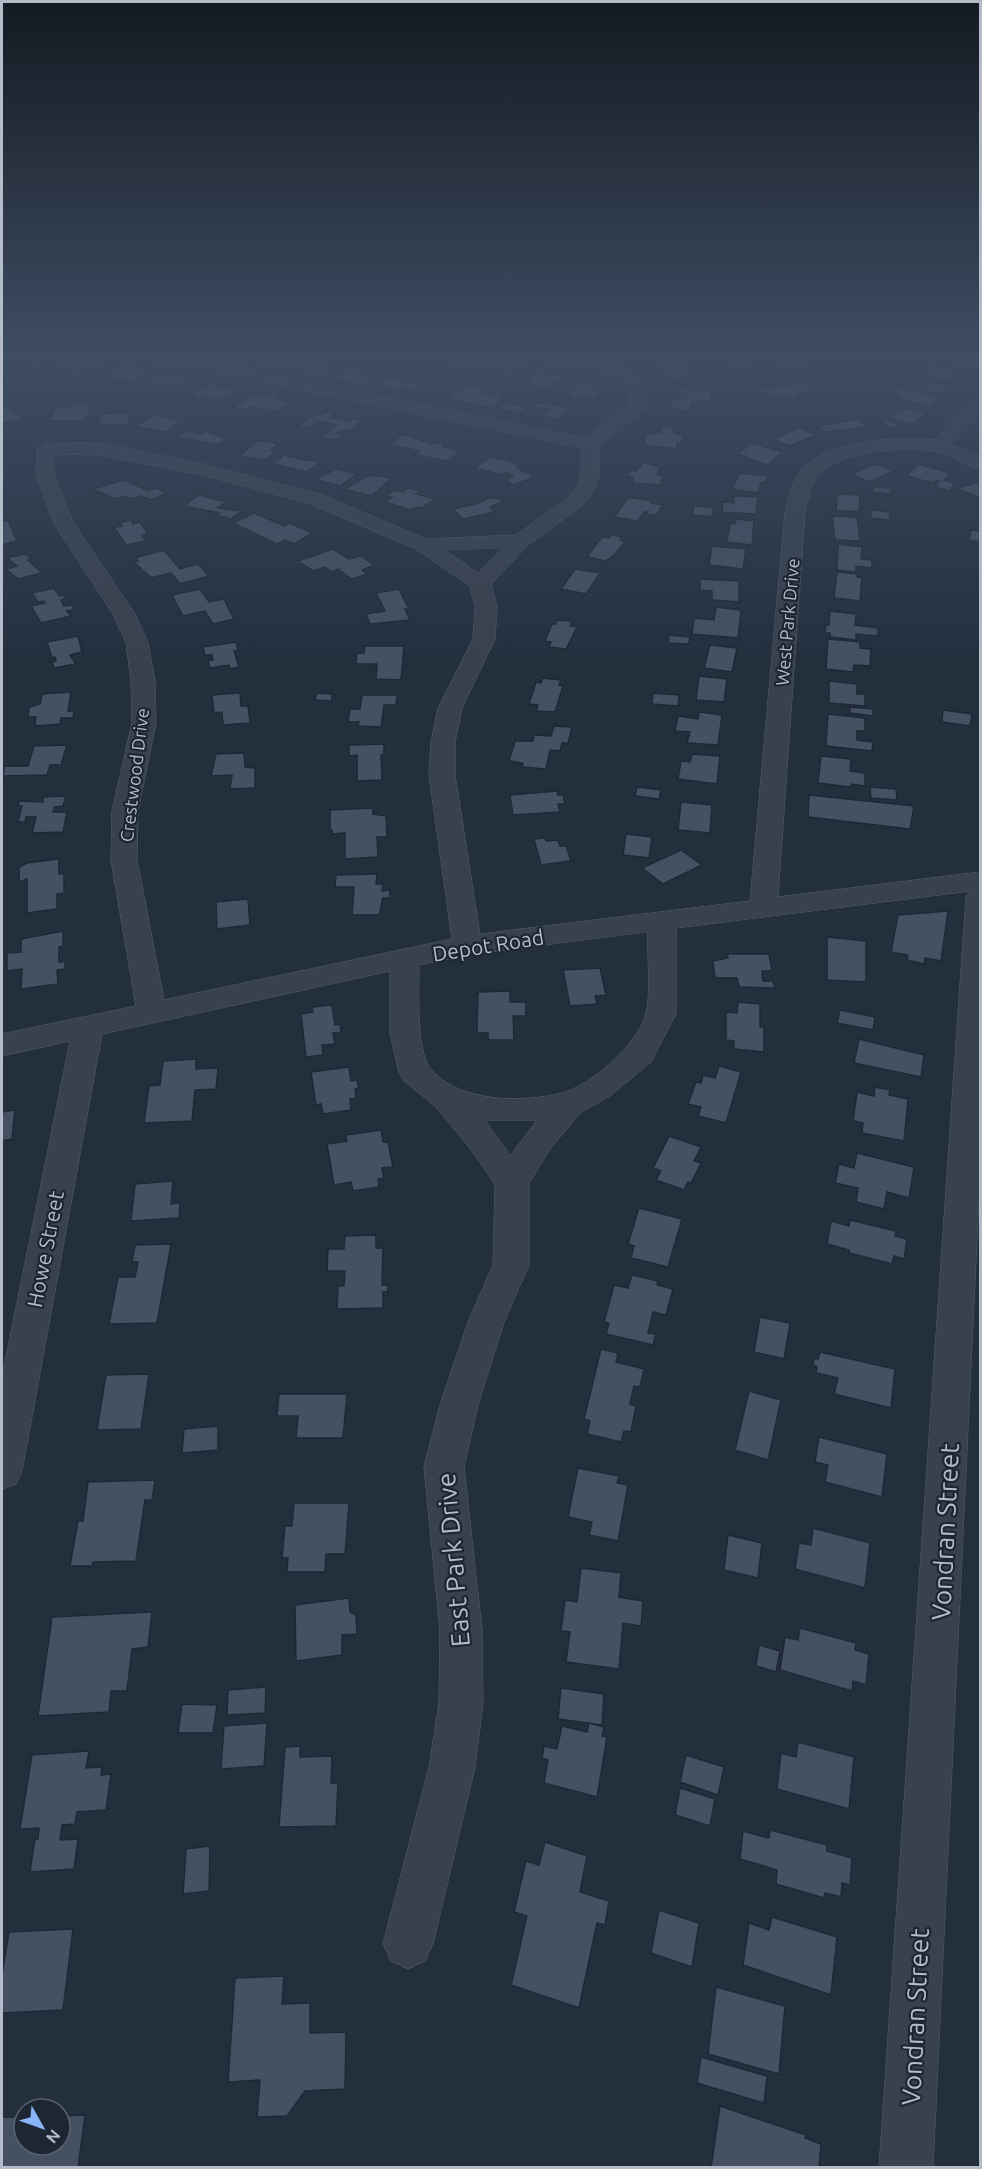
<svg xmlns="http://www.w3.org/2000/svg" width="982" height="2169" font-family="Ubuntu,sans-serif">
<rect width="100%" height="100%" fill="#242f3e"/>
<g fill="#455162" stroke="#1f2835" stroke-width="1.5">
<path d="M20 356H53L39 363 17 357Z"/>
<path d="M78 356 102 362 76 375 60 370 65 368 56 366Z"/>
<path d="M269 356H290L284 360 298 362 287 368 257 363Z"/>
<path d="M454 356H480L489 359 474 370 465 368 468 365 446 361Z"/>
<path d="M788 356H810L794 368 777 364Z"/>
<path d="M956 358 976 362 968 370 949 366Z"/>
<path d="M318 361 328 363 322 367 337 370 326 377 313 372 310 374 293 371 308 362Z"/>
<path d="M495 362 516 366H526L519 373 512 371 508 374 494 372 499 368 489 366Z"/>
<path d="M679 363 692 373 682 375 686 378 676 380 668 377 665 373H667L663 372 658 366Z"/>
<path d="M128 365 135 367 131 369 149 373 131 383 102 376 120 366Z"/>
<path d="M934 366 945 369 944 370 962 374 954 383 923 376Z"/>
<path d="M346 369 362 371 364 373 361 375 375 378 364 385 332 379Z"/>
<path d="M536 370 564 376 548 388 527 384 533 379 526 377Z"/>
<path d="M161 373 188 379 175 387 147 381Z"/>
<path d="M389 377 408 382 425 386 415 392 403 389 393 391 376 385Z"/>
<path d="M580 379 593 381 589 386 596 387 593 391 600 392 596 398H569L571 395 569 394Z"/>
<path d="M920 381 929 382 949 386 941 395 922 390 926 387 915 385Z"/>
<path d="M213 382 219 383 214 386 237 391 224 400 190 396Z"/>
<path d="M803 383 812 391 796 393 799 396 789 398 786 394 767 396 758 388Z"/>
<path d="M468 384 487 388 482 392 503 396 499 399 502 400 492 408 448 399Z"/>
<path d="M676 388 712 391 709 401 692 402 690 411 670 409 673 398 686 399 687 395 674 391Z"/>
<path d="M901 388 938 397 934 400 938 401 929 406 903 400 892 391Z"/>
<path d="M252 395 268 398 273 395 281 397 276 400 292 402 277 412 252 406 246 410 233 407Z"/>
<path d="M541 402 572 409 558 420 542 416 550 409 533 407Z"/>
<path d="M81 403 91 406 85 421H48L56 407H71Z"/>
<path d="M505 403 526 407 521 413 499 409Z"/>
<path d="M8 406 22 419 2 424V408Z"/>
<path d="M907 408 927 413 912 425 890 419 897 411 902 412Z"/>
<path d="M326 412 336 414 331 418 347 421 352 418 363 420 349 431 342 430 337 433 343 434 336 440 321 437 336 425 317 421 308 428 298 426 315 414 321 415Z"/>
<path d="M131 413 127 425 98 424 102 414Z"/>
<path d="M155 415 182 420 166 432 135 426Z"/>
<path d="M857 419 867 427 825 432 818 426Z"/>
<path d="M890 420 902 427 892 429 881 422Z"/>
<path d="M670 426 676 434H683L682 443H677V449L645 445V434L661 432 662 427Z"/>
<path d="M799 428 817 435 790 446 773 439Z"/>
<path d="M186 431 201 434 205 431 226 439 217 445 178 437Z"/>
<path d="M403 434 432 444 445 442 442 447 460 451 448 461 415 455 420 451 389 445Z"/>
<path d="M259 440 278 444 270 450 276 451 266 460 239 456Z"/>
<path d="M752 443 783 452 767 465 738 454Z"/>
<path d="M284 455 305 460 321 461 307 472 273 464Z"/>
<path d="M490 457 514 461 512 462 519 464 516 466 523 473 525 471 535 477 513 485 505 479 513 477 507 472 502 475 475 468Z"/>
<path d="M643 462 660 467 657 475 663 476 660 485 632 483 633 477 627 476 629 470 637 471Z"/>
<path d="M877 464 894 471 869 482 851 474Z"/>
<path d="M918 464 951 473 944 480 955 483 949 491 935 487 940 481 936 480 933 483 906 476Z"/>
<path d="M336 469 357 474 340 486 315 479Z"/>
<path d="M740 473 768 476 766 482H762L757 493 732 489Z"/>
<path d="M370 475 392 478 371 496 344 489Z"/>
<path d="M124 480 149 491 155 488 167 493 151 500 140 496 131 499 124 496 115 499 93 489Z"/>
<path d="M979 482 980 497 958 490 962 487Z"/>
<path d="M873 487 891 488V494L872 492Z"/>
<path d="M408 488 420 491 416 494 435 499 422 508 416 507 411 510 385 502 392 497 386 496 395 490 403 492Z"/>
<path d="M837 494 860 495 859 512 836 510Z"/>
<path d="M199 495 226 502 217 508 242 511 231 519 217 515 220 513 184 506Z"/>
<path d="M734 496 758 497 756 514 722 512 723 502 734 503Z"/>
<path d="M490 497 505 501 490 507 495 512 463 519 453 509 479 503Z"/>
<path d="M629 497 652 501 651 503 663 505 657 515H646L648 512H644L638 521 614 517Z"/>
<path d="M694 506 714 507 712 517 692 515Z"/>
<path d="M872 510 890 512 889 520 870 518Z"/>
<path d="M254 513 284 526 289 523 313 533 294 544 285 540 277 544 233 523Z"/>
<path d="M832 516 857 517 860 541 835 540Z"/>
<path d="M735 519 754 521 752 545 727 542 730 523 735 524Z"/>
<path d="M8 520 17 541 2 545V521Z"/>
<path d="M131 520 133 524 140 522 148 534 142 536 146 541 126 545 114 527 122 526 120 523Z"/>
<path d="M971 530 980 531V542L969 540Z"/>
<path d="M612 535 622 537 620 540 625 542 615 554 606 561 587 557 602 537 609 538Z"/>
<path d="M838 544 862 547 861 559 872 560V568L856 566V572L837 570Z"/>
<path d="M712 546 746 549 743 569 709 565Z"/>
<path d="M333 549 349 559 361 556 374 565 362 570 367 574 352 579 338 569 332 572 325 567 313 571 298 561Z"/>
<path d="M164 550 180 569 198 564 209 576 180 584 171 573 151 578 134 562 138 561 135 558Z"/>
<path d="M26 554 31 559 28 560 42 573 18 579 6 569 17 566 7 558Z"/>
<path d="M575 569 600 573 586 594 561 589Z"/>
<path d="M837 572 857 574V577L862 578 860 601 834 598Z"/>
<path d="M700 579 739 581V602L712 600V591L700 590Z"/>
<path d="M54 588 59 596 64 595 66 598 61 600 64 606 72 605 75 609 67 611 71 616 41 623 31 606 45 603 44 601 38 602 32 593Z"/>
<path d="M200 589 209 602 224 599 234 619 213 624 205 611 183 616 172 595Z"/>
<path d="M399 589 409 609H405L410 620 370 624 366 614 385 611 376 593Z"/>
<path d="M716 607 741 610 738 638 692 634 694 618 714 620Z"/>
<path d="M830 611 856 614 855 625 878 628V636L856 634V640L830 637V633H825L826 625H829Z"/>
<path d="M557 620 572 621 570 626 577 627 566 649 549 647 551 642 545 641 552 624H556Z"/>
<path d="M669 635 690 637 689 644 668 643Z"/>
<path d="M78 636 82 652 70 655 76 664 54 668 52 662 56 661 55 657 52 658 47 642Z"/>
<path d="M828 639 860 642V648L871 649 870 666 854 665 853 672 826 669Z"/>
<path d="M236 642 238 650 234 651 239 667 230 669 229 665 210 668 208 661 213 660 212 655H205L203 647Z"/>
<path d="M710 645 737 648 732 672 704 668Z"/>
<path d="M365 646H404L401 680 376 679 377 664H356L357 653H364Z"/>
<path d="M699 676 727 679 724 702 696 700Z"/>
<path d="M542 678 561 680 559 685 563 686 555 712 536 711 538 705 529 704 536 682 541 683Z"/>
<path d="M829 681 857 684V694H865V706L829 703Z"/>
<path d="M71 692 68 711H74L73 718H61L60 724 35 726 36 717H28L29 707 40 704 42 694Z"/>
<path d="M240 693 241 706H248L250 723 223 725 222 712 214 713 212 695Z"/>
<path d="M317 693 333 694 331 701 315 700Z"/>
<path d="M653 693 679 695 678 706 652 704Z"/>
<path d="M362 695H397L396 705H384L381 727 358 726 359 722H348L350 709H360Z"/>
<path d="M850 707 873 709V716L850 713Z"/>
<path d="M943 710 972 714 970 726 942 722Z"/>
<path d="M699 712 722 715 718 745 687 743 690 732 675 731 678 716 698 719Z"/>
<path d="M828 714 865 718V731H857V740L873 742 872 751 826 746Z"/>
<path d="M554 726 572 727 568 743H562L560 751 550 750 546 769 522 767 523 763 509 761 515 741H533L534 735 551 736Z"/>
<path d="M384 744V755H381L382 780 357 781V755L349 756V745Z"/>
<path d="M67 745 61 765H50L47 775 5 776 2 787 4 766H28L34 746Z"/>
<path d="M244 753 245 767 255 768V788L230 789 232 775 211 776 216 754Z"/>
<path d="M692 754 720 756 717 784 678 779 681 761 690 762Z"/>
<path d="M821 756 851 759 850 771 865 773V786L852 784 851 787 818 783Z"/>
<path d="M637 787 661 790 659 799 635 796Z"/>
<path d="M870 787 896 789 897 800 871 798Z"/>
<path d="M557 791 558 795H563L565 804H558L560 812 513 815 510 795Z"/>
<path d="M809 795 914 806 910 829 808 817Z"/>
<path d="M66 796 63 806 55 807 53 812H67L63 832 32 833 36 817H26L25 822H18L22 806 18 805 19 801 43 802V797Z"/>
<path d="M681 802 712 805 710 833 678 830Z"/>
<path d="M373 808V814L386 816 387 837H377L378 857 345 859V833L332 834V830H330V810Z"/>
<path d="M626 834 652 837 649 858 623 855Z"/>
<path d="M545 838 546 841 558 840 560 846H566L571 861 541 865 534 839Z"/>
<path d="M681 850 702 865 663 884 642 868Z"/>
<path d="M59 859V874H64V893L57 894V909L27 913V879L19 882V867L27 863Z"/>
<path d="M377 874 376 884H383L382 891 390 890V898H383L379 915H352L354 887H335L336 875Z"/>
<path d="M248 899 250 925 217 929 216 902Z"/>
<path d="M948 911 941 961 925 958 924 964 907 960 908 955 891 952 898 915Z"/>
<path d="M63 931V946L59 947V962L65 961V969L57 970 58 984 21 989 22 969 7 971V953L21 952V939Z"/>
<path d="M827 937 866 941V982L827 980Z"/>
<path d="M727 954H769L772 971H762L763 981H773L775 988 739 987 737 978H715L713 961 728 958Z"/>
<path d="M600 968 606 995 595 996 597 1004 570 1006 563 970Z"/>
<path d="M510 991V1002H526V1016H513L514 1040H488V1033H477L478 992Z"/>
<path d="M738 1002 760 1004V1027H764V1052L734 1049V1041L726 1040V1012L737 1013Z"/>
<path d="M332 1005 335 1025 340 1024 341 1033H333L335 1044 322 1045 323 1055 306 1057 301 1014 313 1012 312 1007Z"/>
<path d="M840 1010 875 1017 873 1030 837 1023Z"/>
<path d="M859 1039 924 1055 921 1077 854 1063Z"/>
<path d="M196 1059V1069L218 1068 216 1089 195 1090 192 1121 144 1123 149 1086 160 1085 163 1061Z"/>
<path d="M719 1066 741 1072 726 1123 698 1116 701 1107 688 1104 696 1082 701 1083 703 1075 715 1078Z"/>
<path d="M349 1067 351 1081 357 1080 359 1088 355 1089 356 1099H350L351 1110 323 1114 321 1104 316 1105 311 1072Z"/>
<path d="M875 1087 890 1090 889 1095 908 1099 904 1141 862 1133 863 1123 853 1121 857 1092 874 1096Z"/>
<path d="M15 1110 12 1139 2 1141V1112Z"/>
<path d="M381 1130 383 1142H388L393 1167 382 1168 384 1178 378 1179 379 1187 353 1191 351 1182 334 1185 327 1144 347 1141 346 1135Z"/>
<path d="M669 1136 701 1147 694 1161 701 1163 691 1183 688 1182 684 1190 656 1180 661 1171 653 1168Z"/>
<path d="M857 1153 914 1167 909 1198 887 1192 884 1209 856 1202 858 1188 835 1183 839 1164 854 1168Z"/>
<path d="M173 1181 171 1204 180 1203 179 1218 131 1221 135 1184Z"/>
<path d="M639 1208 682 1219 668 1267 631 1258 634 1246 628 1244Z"/>
<path d="M850 1220 896 1231 895 1236 907 1239 904 1259 894 1256 892 1264 849 1253V1250L827 1244 831 1221 849 1226Z"/>
<path d="M376 1235V1248H383L382 1285H388V1292H383V1308L337 1309 338 1286H344L345 1271H327L328 1249H344L345 1236Z"/>
<path d="M171 1244 157 1323 109 1324 118 1277H135L138 1262H132L135 1245Z"/>
<path d="M632 1275 658 1281 657 1285 673 1289 666 1315 653 1312 648 1333 656 1334 653 1345 606 1334 609 1323 604 1322 614 1285 628 1288Z"/>
<path d="M760 1317 790 1323 784 1359 754 1352Z"/>
<path d="M601 1349 618 1353 616 1362 644 1369 640 1387 634 1386 630 1404 636 1406 631 1432 624 1431 621 1442 587 1434 590 1421 584 1419Z"/>
<path d="M820 1352 895 1369 891 1408 834 1394 838 1378 816 1373 817 1367 813 1365 814 1358 818 1359Z"/>
<path d="M149 1374 141 1429 97 1430 106 1375Z"/>
<path d="M749 1391 781 1400 768 1460 735 1450Z"/>
<path d="M279 1394H347L343 1438H296L298 1416H277Z"/>
<path d="M218 1426V1450L182 1453 184 1429Z"/>
<path d="M819 1437 887 1454 882 1497 825 1482 828 1465 815 1462Z"/>
<path d="M578 1468 619 1476 617 1483 628 1485 618 1541 589 1535 592 1522 568 1517Z"/>
<path d="M155 1480 152 1500H145L136 1561 93 1562 92 1566H70L78 1521H83L88 1482Z"/>
<path d="M294 1503H349L345 1554H326L325 1572H287L288 1558H282L285 1526H292Z"/>
<path d="M813 1528 870 1543 865 1588 795 1569 799 1543 811 1545Z"/>
<path d="M728 1535 762 1543 758 1578 724 1570Z"/>
<path d="M581 1568 621 1573 619 1597 643 1601 641 1626 623 1623 619 1669 566 1662 570 1632 561 1631 565 1600 577 1602Z"/>
<path d="M349 1598 350 1612 356 1615 357 1634 342 1635V1655L296 1661 295 1605Z"/>
<path d="M152 1612 148 1647 132 1649 127 1691H111L109 1712 38 1716 52 1617Z"/>
<path d="M800 1628 856 1643 855 1650 869 1654 866 1685 853 1681 852 1691 780 1670 785 1637 798 1640Z"/>
<path d="M759 1645 780 1651 776 1672 756 1666Z"/>
<path d="M266 1687 265 1713 227 1715 228 1690Z"/>
<path d="M561 1688 604 1694 602 1725 558 1719Z"/>
<path d="M182 1704 217 1705 213 1733H178Z"/>
<path d="M267 1723 264 1766 221 1769 224 1726Z"/>
<path d="M589 1723 604 1727 602 1736 607 1737 597 1797 544 1783 548 1760 542 1758 544 1746 557 1749 562 1726 587 1732Z"/>
<path d="M798 1742 854 1757 849 1809 777 1789 781 1753 796 1757Z"/>
<path d="M300 1746V1757L332 1756 331 1783H338L336 1826 279 1827 285 1747Z"/>
<path d="M89 1751 86 1768 102 1767 101 1775 111 1774 106 1810 77 1812 75 1824 62 1825 60 1840 78 1839 74 1869 30 1872 35 1839H38L39 1828 20 1829 32 1755Z"/>
<path d="M686 1755 724 1767 718 1795 680 1782Z"/>
<path d="M680 1788 715 1799 710 1826 675 1815Z"/>
<path d="M770 1830 827 1845V1851L852 1858 850 1885 842 1883 841 1897 825 1893 824 1898 776 1884 777 1870 740 1859 743 1831 769 1838Z"/>
<path d="M545 1842 587 1856 580 1892 609 1901 605 1925 597 1923 579 2008 511 1985 527 1916 514 1912 526 1861 539 1865Z"/>
<path d="M210 1846 209 1891 183 1894 186 1849Z"/>
<path d="M659 1910 699 1923 692 1967 651 1953Z"/>
<path d="M772 1917 837 1937 831 1995 743 1965 749 1923 769 1930Z"/>
<path d="M73 1929 63 2010 2 2013V1975L9 1932Z"/>
<path d="M284 1976 282 2004 310 2003V2033L346 2032 345 2089 305 2091 287 2116 257 2117 260 2080 228 2082 235 1978Z"/>
<path d="M716 1987 785 2006 779 2074 708 2054Z"/>
<path d="M701 2057 767 2076 764 2103 697 2083Z"/>
<path d="M720 2106 806 2135 805 2138 821 2144 819 2168H711Z"/>
<path d="M85 2115 78 2168H2V2117H24V2145H60V2116Z"/>
</g>
<g fill="none" stroke-linecap="round" stroke-linejoin="round">
<g stroke="#565f6c" stroke-width="1">
<g id="minor">
<path d="M150 356H181L587 438 631 403 630 390 612 376 548 360 546 356C578 356 626 359 647 388L649 405 646 409 600 446 599 475 593 493 579 508 528 545 491 584 497 607 495 639 462 708 455 742V775L480 934 750 901 785 512C789 496 793 478 805 466 834 440 898 436 934 440L974 400 980 399V414L951 444 980 456V469C965 466 952 454 937 452 906 446 837 450 817 477 809 486 808 501 805 512L778 897 980 872V1175L933 2168H879L966 897 970 891 676 928V1014L655 1054 651 1062 610 1096 581 1112 550 1149 529 1183V1265L504 1322 478 1405 464 1467 482 1630 483 1704 475 1767 433 1944 425 1961 408 1969 391 1961 383 1944 429 1767 439 1704 440 1630 424 1467 440 1405 468 1322 493 1265 495 1184 469 1147 435 1106 404 1081 399 1073 390 1033V971L102 1034 22 1471 16 1484 2 1489V1377L70 1041 2 1056V1034L136 1006 111 860 112 811 132 723 131 681 126 643 113 614 53 522 36 475 37 448 46 442 100 443 204 464 322 495 426 539 516 535 565 500 577 487 581 475 582 448 158 361ZM55 454 100 455 202 475 308 503 416 549 470 586 475 607 473 639 438 708 431 742 429 775 452 939 164 1000 137 860 138 811 156 723 155 681 148 643 135 614 73 522 54 475ZM503 548 478 573 445 550ZM648 932C647 954 651 994 646 1014 639 1042 591 1086 562 1093 523 1103 458 1103 430 1068 416 1051 419 988 419 965L467 955ZM485 1120H537L511 1155Z"/>
<path d="M733 356H749L745 371H733L731 367Z"/>
</g>
</g>
<use href="#minor" fill="#38414e" fill-rule="evenodd"/>
</g>
<linearGradient id="sky" x2="0" y2="1"><stop stop-color="#141a22"/><stop offset="0.54" stop-color="#3f4d63"/><stop offset="1" stop-color="#3f4d63" stop-opacity="0"/></linearGradient>
<rect width="982" height="659" fill="url(#sky)"/>
<g text-anchor="middle" dominant-baseline="central" stroke-width="4.5" stroke-linejoin="round" paint-order="stroke">
<g font-size="18" fill="#b4bcc9" stroke="#1d2633">
<text transform="translate(787 622) rotate(-85)">West Park Drive</text>
<text transform="translate(134 775) rotate(-83)">Crestwood Drive</text>
</g>
<g font-size="21" fill="#b4bcc9" stroke="#1d2633">
<text transform="translate(488 945) rotate(-9)">Depot Road</text>
<text transform="translate(45 1249) rotate(-79)">Howe Street</text>
</g>
<g font-size="26" fill="#b4bcc9" stroke="#1d2633">
<text transform="translate(945 1532) rotate(-87)">Vondran Street</text>
<text transform="translate(453 1560) rotate(-95)">East Park Drive</text>
<text transform="translate(915 2017) rotate(-87)">Vondran Street</text>
</g>
</g>
<rect width="982" height="2169" fill="none" stroke="#b4bcc9" stroke-width="6"/>
<g transform="translate(42 2127) rotate(130)"><circle r="28" fill="#1d2633" stroke="#59626f" stroke-width="1.5"/>
<path d="M0-4.5L10 22L0 15L-10 22Z" fill="#8ab4f8"/>
<text y="-9" font-size="16" font-weight="bold" text-anchor="middle" fill="#b4bcc9">N</text>
</g>
</svg>
